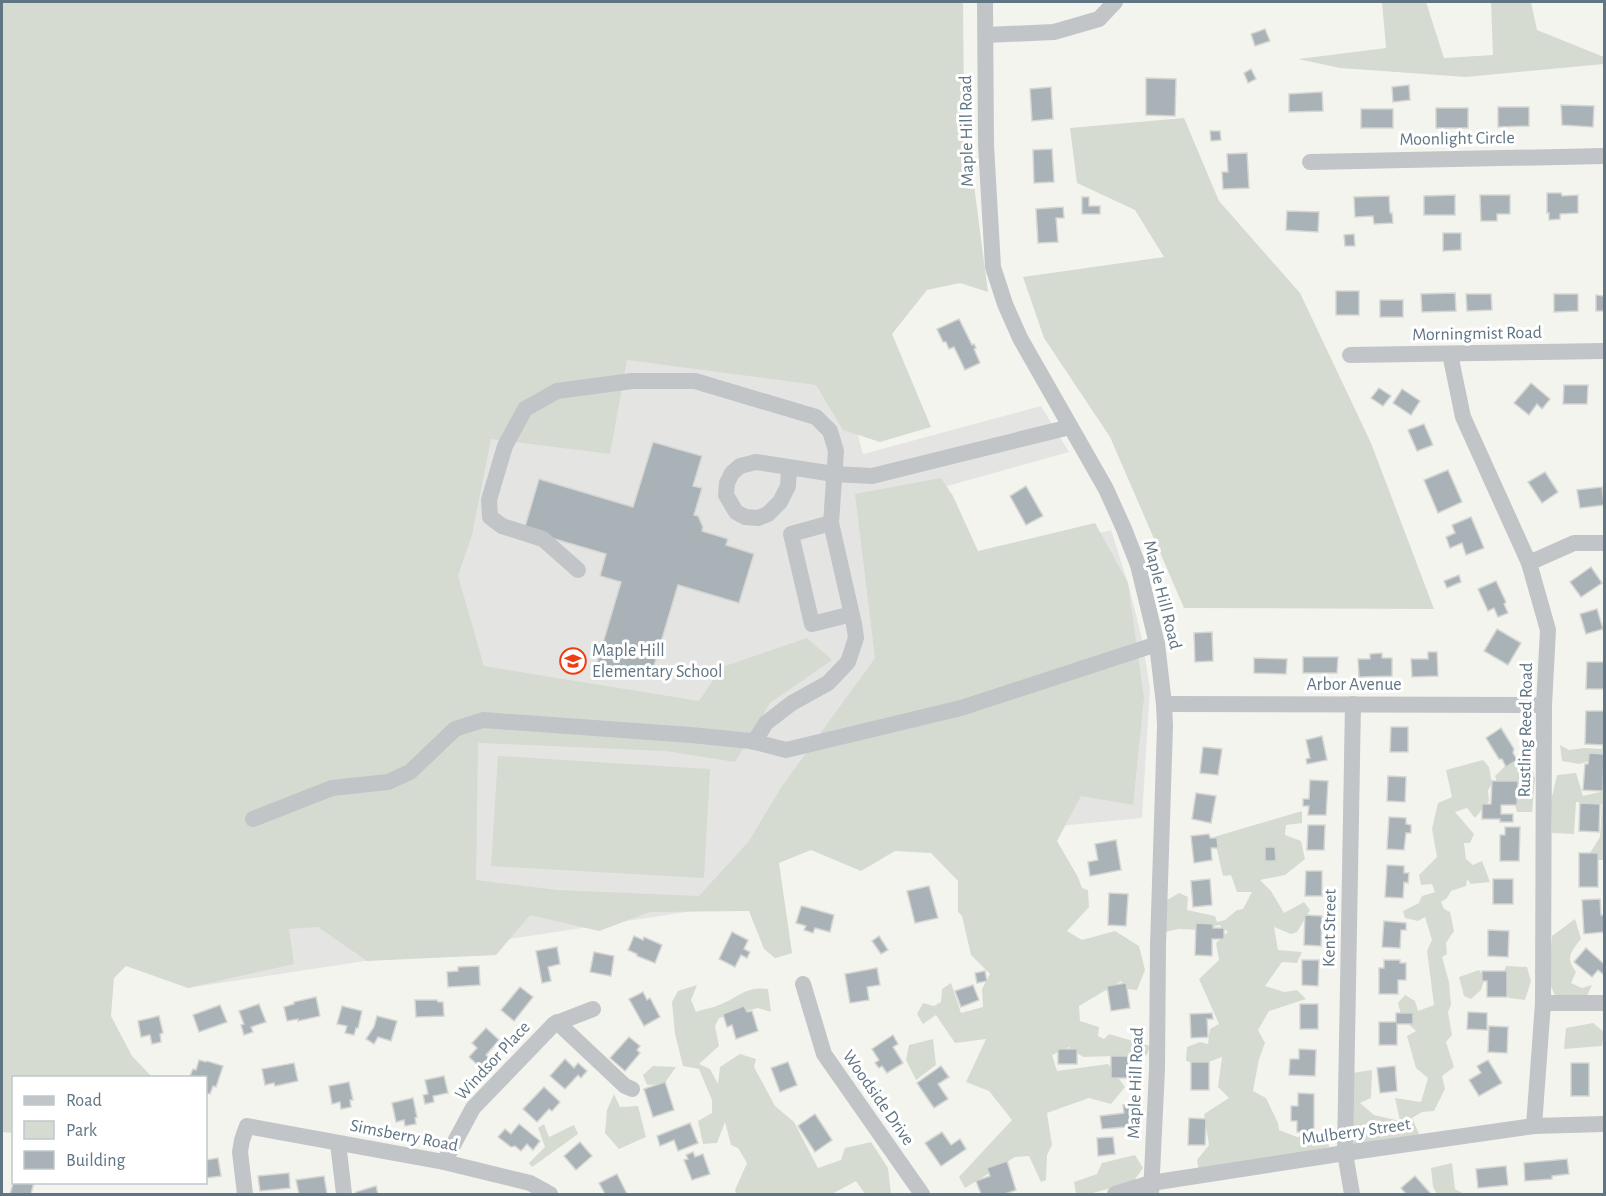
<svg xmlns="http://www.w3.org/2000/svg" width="1606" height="1196" font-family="'Alegreya Sans',sans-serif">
<rect width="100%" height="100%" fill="#f4f4ef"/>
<path fill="#e4e5e3" d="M830 330 863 454 1041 406 1069 452 872 507 891 588 1111 530 1128 583 1141 634 1150 688 1142 818 768 854 792 953 775 958 758 901 188 988 2 503 504 362Z"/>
<g fill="#d5dbd0">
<path d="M2 2H963L964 109 988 292 960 283 927 290 892 334 931 427 880 442 843 430 816 385 627 360 610 454 491 439 472 535 458 576 484 666 699 701 722 667 807 638 832 660 770 703 735 762 666 751 478 743 476 880 558 890 699 896 749 841 782 786 875 658 855 494 941 478 953 496 978 551 1095 523 1128 583 1144 698 1133 805 1081 796 1057 841 1078 877 1082 888 1088 890 1089 907 1067 931 1082 940 1115 931 1139 946 1145 970 1137 990 1127 989 1121 981 1079 1006 1080 1021 1099 1027 1098 1036 1104 1039 1109 1034 1150 1046 1147 1055 1083 1057 1069 1047 1052 1055 1057 1071 1108 1064 1125 1087 1111 1104 1089 1098 1047 1113 1052 1145 1047 1155 1046 1180 1041 1182 1029 1156 1015 1157 965 1188 959 1177 1012 1120 989 1091 966 1082 986 1039 955 1043 936 1015 923 1024 917 1014 923 1003 934 1006 941 1002 942 989 951 983 961 1013 983 1007 982 989 990 974 971 955 962 916 958 912V881L931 853 895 851 861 871 811 850 779 863 792 953 775 958 764 949 749 911 650 912 599 931 530 915 496 955 367 961 318 927 289 929 294 964 188 988 126 966 114 978 111 1016 132 1056 152 1077 14 1078 13 1133 2 1132Z"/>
<path d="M1382 2H1426L1444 58 1493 55 1491 2H1531L1537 30 1604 57V64L1466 77 1340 68 1298 59 1386 48Z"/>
<path d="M1184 118 1219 201 1300 293 1371 443 1434 609 1184 608 1110 437 1044 338 1023 277 1164 257 1135 210 1077 183 1070 128Z"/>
<path d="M1604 725V757L1579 764 1562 761 1560 745 1569 750 1584 748 1602 749V726Z"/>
<path d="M1529 755 1535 779 1532 812H1517L1514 801 1522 798 1515 786 1499 787 1495 776 1512 759Z"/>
<path d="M498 756 710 769 704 878 491 866Z"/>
<path d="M1483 760 1489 767 1492 784 1488 790 1489 801 1475 818 1467 808 1455 812 1474 834 1470 843H1464L1466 859 1473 865 1482 861 1490 882 1471 884 1467 879 1466 886 1451 891 1447 898 1441 902 1444 909 1450 912 1454 931 1446 943 1447 954 1442 957 1449 982 1451 1005 1448 1012 1452 1035 1446 1042 1454 1067 1442 1076 1445 1089 1434 1111 1422 1112 1412 1118 1419 1134 1414 1138 1352 1144V1073L1372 1070 1371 1098 1360 1103 1374 1115 1400 1121 1395 1098 1421 1102 1428 1078 1416 1068 1407 1036 1416 1031 1402 1018 1398 1003 1405 995 1415 1001 1418 1011 1434 1005 1427 951 1432 940 1425 917 1418 921 1405 918 1403 911 1419 903 1422 896 1435 892 1432 884 1421 885 1419 875 1437 857 1432 829 1438 803 1452 797 1446 770Z"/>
<path d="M1576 773 1583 796 1604 791V860H1598L1590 853 1600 837 1602 804 1576 802 1574 834 1552 833 1551 801 1557 775Z"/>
<path d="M1302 811V823L1286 825 1285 835 1301 841 1305 859 1285 875 1260 880 1271 891 1284 913 1304 902 1310 910 1297 932 1291 934 1274 927 1278 950 1302 952 1297 963 1282 962 1265 986 1284 992 1297 990 1306 999 1269 1011 1258 1030 1265 1043 1259 1059 1253 1091 1266 1098 1278 1123 1279 1130 1297 1137 1326 1132 1329 1147 1258 1162 1199 1171 1197 1160 1209 1145 1204 1114 1229 1098 1218 1087 1222 1057 1200 1065 1186 1061 1187 1047 1200 1042 1208 1044 1210 1029 1219 1024 1199 979 1219 960 1216 943 1228 932 1219 925 1202 930 1179 929 1165 932V901L1179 893 1188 897 1187 910 1215 916 1217 922 1225 920 1237 910 1243 909 1252 892H1237L1231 875 1223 876 1214 837Z"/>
<path d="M1575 919 1581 939C1571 952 1565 957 1576 972L1571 983 1582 988 1592 985 1587 996 1555 995 1548 980 1552 936Z"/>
<path d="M1506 966 1527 967 1531 981 1525 1000 1509 998 1502 978Z"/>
<path d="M1479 970 1485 978 1481 990 1471 999 1464 996 1459 977Z"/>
<path d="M697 985 691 1000 696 1012C704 1009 712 1008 719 1005 738 998 745 986 768 989L771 1012 758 1008 719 1018 715 1026 719 1046 699 1064 710 1069 718 1084 720 1067 740 1054 756 1059 754 1067 775 1106 794 1122 818 1168 841 1160 845 1148 871 1142 888 1168 891 1194H865L856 1181 832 1194H736L735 1190 747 1163 738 1148 731 1145 725 1122 717 1143 703 1144 698 1121 712 1113V1100L699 1069 683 1066 675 1034 672 1002 678 991Z"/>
<path d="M1593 1023 1604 1032 1602 1046 1564 1049 1566 1028Z"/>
<path d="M933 1039 936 1065 916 1080 906 1060 909 1045Z"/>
<path d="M653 1066 676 1067 664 1084 647 1085 643 1075Z"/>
<path d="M614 1094 620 1107 638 1106 646 1137 619 1149 605 1133 607 1110Z"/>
<path d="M544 1124 549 1137 574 1125 578 1134 532 1167 529 1163 545 1147 538 1128Z"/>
<path d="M1135 1155 1143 1168 1133 1182 1089 1194H1076L1074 1182 1097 1174 1102 1163Z"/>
<path d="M1452 1163 1455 1189 1464 1194H1437L1433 1187 1431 1168Z"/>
</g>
<g fill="#a9b2b7" stroke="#d5d5d2" stroke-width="1.5">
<path d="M1265 29 1270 41 1255 46 1251 34Z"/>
<path d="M1251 69 1256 79 1248 83 1244 73Z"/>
<path d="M1146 78 1176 79 1175 116 1146 115Z"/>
<path d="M1409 85 1410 100 1393 102 1392 87Z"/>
<path d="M1051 87 1053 119 1032 121 1030 89Z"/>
<path d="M1322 92 1323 111 1289 112V94Z"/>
<path d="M1561 105 1594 106 1593 127 1562 125Z"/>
<path d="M1498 107H1529V126L1498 127Z"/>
<rect x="1436" y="108" width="32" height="20"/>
<rect x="1361" y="109" width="32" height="19"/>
<path d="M1210 131H1220L1221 140 1211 141Z"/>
<path d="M1052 149 1054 182 1034 183 1033 150Z"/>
<path d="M1247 153 1249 188 1223 189 1222 172H1228L1227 154Z"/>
<path d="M1547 193H1561L1562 196 1578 195V213L1560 214V219L1549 220V213H1547Z"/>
<path d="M1455 195V215H1424V196Z"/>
<path d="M1480 195H1510V214H1497V221H1481Z"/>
<path d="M1389 196 1390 213H1392L1393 223 1374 224 1373 216 1355 217 1354 197Z"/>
<path d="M1082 197H1089V206H1100V214H1082Z"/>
<path d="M1063 207 1064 218H1056L1058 242 1038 243 1036 209Z"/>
<path d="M1287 211 1319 212 1318 232 1286 230Z"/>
<path d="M1443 233H1461V250L1443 251Z"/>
<path d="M1354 234 1355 246H1345L1344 235Z"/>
<rect x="1336" y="291" width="23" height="24"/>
<path d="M1455 293 1456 311 1422 312 1421 294Z"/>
<path d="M1466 294H1491L1492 310 1467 311Z"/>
<path d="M1554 294H1578V311L1554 312Z"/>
<path d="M1596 295 1604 296V311H1596Z"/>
<rect x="1380" y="300" width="23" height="17"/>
<path d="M959 319 972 345 974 344 976 348 974 349 980 363 965 370 954 347 949 349 946 342H943L937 329Z"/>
<path d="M1531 383 1550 399 1542 409 1537 404 1529 415 1514 403Z"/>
<path d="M1564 385H1588L1587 404H1563Z"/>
<path d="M1379 388 1391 396 1383 406 1371 398Z"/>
<path d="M1402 389 1420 401 1411 415 1393 403Z"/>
<path d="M1424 424 1433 445 1417 451 1408 430Z"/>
<path d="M653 442 702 456 693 486 702 488 694 515 698 516 703 527 702 531 728 539 726 545 754 554 739 603 678 585 650 679 597 663 621 582 600 576 606 554 524 530 539 479 633 507Z"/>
<path d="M1448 470 1462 502 1438 513 1424 480Z"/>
<path d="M1545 472 1558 492 1542 503 1528 482Z"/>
<path d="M1026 486 1043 516 1026 525 1010 496Z"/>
<path d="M1602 487 1604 505 1580 508 1577 490Z"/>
<path d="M1471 517 1484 548 1466 555 1462 543 1450 548 1446 537 1455 533 1452 525Z"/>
<path d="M1591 567 1602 583 1581 597 1570 582Z"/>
<path d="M1459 575 1461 582 1447 588 1444 581Z"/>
<path d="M1496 581 1506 602 1504 604 1508 613 1498 617 1494 608 1488 611 1478 589Z"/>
<path d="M1597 609 1603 629 1586 634 1580 614Z"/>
<path d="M1497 629 1521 643 1508 665 1484 651Z"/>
<path d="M1212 632 1213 661 1195 662 1194 633Z"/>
<path d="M1428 652H1437L1438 676 1412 677 1411 659H1428Z"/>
<path d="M1382 653V658H1392V676L1359 677 1358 659H1370V654Z"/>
<path d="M1303 657H1338L1337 673H1303Z"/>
<path d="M1254 658 1287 659 1286 674 1254 673Z"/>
<path d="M1587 662H1604V689H1586Z"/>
<path d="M1586 711H1604V745L1585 744Z"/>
<path d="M1391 727H1408V752H1390Z"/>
<path d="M1501 728 1514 749 1513 753 1517 760 1506 767 1502 759H1499L1486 738Z"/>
<path d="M1322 736 1327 760 1307 764 1306 759 1310 758 1306 740Z"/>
<path d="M1203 747 1222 749 1218 775 1200 773Z"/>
<path d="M1589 753 1604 754 1603 791 1583 790 1585 764H1588Z"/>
<path d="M1388 776 1406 777 1405 802 1387 801Z"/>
<path d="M1310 780 1328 781 1326 815H1308L1309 806H1303V799H1309Z"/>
<path d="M1492 781H1518L1517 805H1501V814H1513V822H1500V819H1482V804H1491Z"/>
<path d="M1196 793 1216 796 1211 823 1192 819Z"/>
<path d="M1580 803 1600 804 1599 832 1579 831Z"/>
<path d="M1389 817 1406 818V824L1411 825V833H1406L1404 850 1387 849Z"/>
<path d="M1308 825H1325L1324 850H1307Z"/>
<path d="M1505 827H1520L1519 861H1500V835H1505Z"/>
<path d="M1209 834 1210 838H1217L1218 848H1211L1212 860 1194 863 1191 836Z"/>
<path d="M1116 840 1121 870 1090 876 1088 862 1098 860 1095 844Z"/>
<path d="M1265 847H1275L1276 861H1265Z"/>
<rect x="1579" y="853" width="19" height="34"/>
<path d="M1387 865 1404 866V873H1409L1408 883 1404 882 1403 898 1385 897Z"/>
<path d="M1306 871H1322V896H1305Z"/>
<path d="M1210 879 1212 905 1193 907 1191 881Z"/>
<rect x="1493" y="879" width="20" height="25"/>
<path d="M929 886 938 918 915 923 907 891Z"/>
<path d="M1109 893 1128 894 1126 926 1108 925Z"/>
<path d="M1600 899 1601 915H1604V932L1584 934 1582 900Z"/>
<path d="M802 906 834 915 830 932 815 928 813 933 804 930 806 926 796 923 801 907Z"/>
<path d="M1305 915 1322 916 1321 946 1304 945Z"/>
<path d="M1384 921 1406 923V930H1401L1400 948 1382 947Z"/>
<path d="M1196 923 1213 924V928H1224V939H1212V956L1195 955Z"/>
<path d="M1488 930 1509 931 1508 957 1488 956Z"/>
<path d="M732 932 748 940 744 949 750 952 747 958 741 955 735 967 719 959Z"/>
<path d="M634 936 643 940 644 937 662 945 655 963 637 956V954L628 950Z"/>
<path d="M879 936 888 950 881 954 872 941Z"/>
<path d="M557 947 560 964 548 967 551 981 542 983 536 951Z"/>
<path d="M1586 948 1603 963 1604 961V975L1598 970 1592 977 1574 962Z"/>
<path d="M594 952 614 956 611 976 590 972Z"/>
<path d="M1302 960H1319L1318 986 1302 985Z"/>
<path d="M1384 960H1400V963H1406V980H1398V994H1379V968H1384Z"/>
<path d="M479 966 480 985 448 987 447 972 458 971V967Z"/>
<path d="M877 968 880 985 867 987 869 1000 850 1003 845 974Z"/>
<path d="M985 971 987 981 977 983 975 973Z"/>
<path d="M1482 971H1507V997H1487V981H1482Z"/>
<path d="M1126 983 1130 1008 1111 1011 1107 986Z"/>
<path d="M973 985 979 1000 961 1007 955 991Z"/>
<path d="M520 987 533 997 514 1021 501 1010Z"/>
<path d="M643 992 647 1000 650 998 660 1017 644 1026 629 999Z"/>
<path d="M316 997 320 1016 298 1021V1019L287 1021 284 1007 294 1004V1002Z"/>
<path d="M415 1000H437L438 1002H443L444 1016 416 1017Z"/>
<path d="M259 1004 266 1022 251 1027 253 1032 244 1035 241 1025 244 1024 239 1011Z"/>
<rect x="1300" y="1004" width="18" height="25"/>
<path d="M220 1005 227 1022 199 1032 193 1015Z"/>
<path d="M342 1006 362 1011 358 1028H356L354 1035 345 1033 347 1026 337 1024Z"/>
<path d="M744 1006 747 1012 752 1011 758 1031 736 1039 732 1025 727 1027 723 1014Z"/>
<path d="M1468 1012 1487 1013V1030L1467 1029Z"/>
<path d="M1212 1013 1213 1019H1207L1208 1037 1191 1038 1190 1014Z"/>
<path d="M1396 1013H1413V1024H1397V1045H1379V1022H1396Z"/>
<path d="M159 1016 163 1033 160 1034 161 1042 152 1044 150 1035 141 1037 138 1021Z"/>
<path d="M377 1016 397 1021 391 1041 378 1037 374 1044 366 1039 374 1027Z"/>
<path d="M1489 1026 1508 1027 1507 1053 1488 1052Z"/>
<path d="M486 1028 499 1040 486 1055 489 1058 481 1068 469 1057 477 1048 472 1043Z"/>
<path d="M893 1035 898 1044 893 1047 903 1063 887 1073 882 1066 879 1068 875 1063 879 1060 872 1049Z"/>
<path d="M629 1037 640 1046 637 1050 640 1053 625 1071 610 1058Z"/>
<rect x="1058" y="1049" width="19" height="15"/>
<path d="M1299 1049 1316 1050 1315 1076 1289 1075 1290 1059H1299Z"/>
<rect x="1111" y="1056" width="18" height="22"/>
<path d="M565 1059 574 1068 578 1063 587 1071 581 1078 578 1075 565 1089 550 1076Z"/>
<path d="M199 1060 206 1062 207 1061 223 1066 216 1087 213 1086 210 1094 206 1093V1078L190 1076 193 1069 196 1070Z"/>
<path d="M1488 1060 1502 1083 1479 1096 1469 1080 1481 1073 1477 1066Z"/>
<path d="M788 1062 797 1085 780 1092 771 1068Z"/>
<rect x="1191" y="1062" width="18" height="28"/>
<path d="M294 1063 298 1081 275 1086 274 1083 265 1085 262 1069Z"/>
<rect x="1571" y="1063" width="18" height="33"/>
<path d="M941 1066 949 1077 938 1084 948 1099 934 1108 917 1083Z"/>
<path d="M1395 1066 1397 1091 1380 1093 1377 1068Z"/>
<path d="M444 1076 448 1093 433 1096 434 1102 425 1104 423 1095 428 1094 425 1080Z"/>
<path d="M349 1082 353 1100H350L351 1107 341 1109 340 1102 332 1104 329 1086Z"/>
<path d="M665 1082 674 1110 653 1117 644 1089Z"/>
<path d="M544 1087 560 1102 552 1111 549 1109 537 1122 523 1109Z"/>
<path d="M1298 1093 1314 1094V1132H1297V1121H1291V1106H1298Z"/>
<path d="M413 1098 417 1117 415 1118 416 1124 405 1126 404 1120 396 1122 392 1103Z"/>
<path d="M1134 1104 1136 1126 1102 1129 1100 1116 1124 1113 1123 1105Z"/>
<path d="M815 1114 832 1140 815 1152 798 1126Z"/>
<path d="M1189 1118 1206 1119 1205 1145H1188Z"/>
<path d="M690 1123 698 1143 678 1151 674 1140 660 1146 657 1136Z"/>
<path d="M519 1124 540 1141 533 1150 527 1144 521 1151 515 1146 511 1147 498 1137 505 1129 511 1134Z"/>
<path d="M942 1132 951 1145 960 1139 966 1149 941 1166 925 1143Z"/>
<path d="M1113 1137 1115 1154 1098 1156 1097 1138Z"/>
<path d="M580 1142 592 1156 576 1170 564 1156Z"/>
<path d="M693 1152 695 1157 703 1154 710 1174 692 1180 684 1160 688 1159 686 1155Z"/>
<path d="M218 1158 221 1176 206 1178V1160Z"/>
<path d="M1567 1159 1569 1174 1552 1176V1179L1525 1181 1524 1163Z"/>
<path d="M1007 1161 1016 1190 1005 1194H981L976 1181 990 1176 987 1168Z"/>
<path d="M1506 1166 1508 1185 1478 1188 1476 1169Z"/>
<path d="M289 1173 290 1188 260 1191 258 1176Z"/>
<path d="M617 1174 627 1194H605L599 1183Z"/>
<path d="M324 1176 327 1194H299L296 1180Z"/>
<path d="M1415 1176 1431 1194H1406L1401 1188Z"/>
<path d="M14 1180V1182H34L31 1194H10Z"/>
<path d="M376 1186 378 1194H356V1192Z"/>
</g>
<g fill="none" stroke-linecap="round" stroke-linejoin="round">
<g stroke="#c1c5c8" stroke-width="16">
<path d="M985 2 986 145 993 267 1005 304 1020 338 1106 489 1124 529 1138 565 1157 644 1164 704 1165 726 1158 945 1157 1069 1151 1194"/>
<path d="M986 35 1054 32 1099 19 1115 2"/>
<path d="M1310 162 1604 156"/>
<path d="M1450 354 1463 417 1529 563 1548 630 1544 705 1543 1003 1534 1126"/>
<path d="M1350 355 1604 351"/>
<path d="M789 468 788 486 780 502 768 514 758 518 745 517 736 512 726 495 727 483 732 473 740 466 756 462 834 474 872 476 1070 427"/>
<path d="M1529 563 1574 543H1604"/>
<path d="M578 570 543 539 502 526 490 517 489 500 505 446 525 409 557 391 632 381H695L816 417 830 431 836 451 831 523"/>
<path d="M1164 704 1544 705"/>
<path d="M754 742 766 723 792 703 828 683 848 662 856 638 854 624 831 523 791 534 812 624 852 614"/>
<path d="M253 819 332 788 388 782 410 772 455 729 483 720 691 735 751 741 786 750 961 708 1157 644"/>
<path d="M803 984 824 1054 922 1194"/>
<path d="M1543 1003H1604"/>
<path d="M557 1022 625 1086 632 1089"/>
<path d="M338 1143 344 1194"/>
<path d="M444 1162 473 1108 554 1024 593 1009"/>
<path d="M245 1194 240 1152 242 1140 247 1126 444 1162 530 1183 550 1194"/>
<path d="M1115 1194 1151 1183 1345 1153 1534 1126 1604 1124"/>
<path d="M1352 1194 1345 1153 1353 704"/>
</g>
</g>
<defs>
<g id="school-ring" transform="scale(1.35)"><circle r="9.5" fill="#fff" stroke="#f03e13" stroke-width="1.5"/><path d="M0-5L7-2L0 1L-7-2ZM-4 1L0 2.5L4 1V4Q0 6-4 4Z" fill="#f03e13"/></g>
</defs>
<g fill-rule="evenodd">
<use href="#school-ring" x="573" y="661"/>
</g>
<g text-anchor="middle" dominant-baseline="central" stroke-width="6" stroke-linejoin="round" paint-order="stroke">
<g font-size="18" fill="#607583" stroke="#fff">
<text transform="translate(967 131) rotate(-91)">Maple Hill Road</text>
<text transform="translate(1457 139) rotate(-1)">Moonlight Circle</text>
<text transform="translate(1477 334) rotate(-1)">Morningmist Road</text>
<text transform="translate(1162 595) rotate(76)">Maple Hill Road</text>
<text x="1354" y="685">Arbor Avenue</text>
<text transform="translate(1526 730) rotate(-89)">Rustling Reed Road</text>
<text transform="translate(1330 928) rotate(-89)">Kent Street</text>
<text transform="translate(493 1061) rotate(-47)">Windsor Place</text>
<text transform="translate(1136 1083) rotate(-88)">Maple Hill Road</text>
<text transform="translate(878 1098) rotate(55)">Woodside Drive</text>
<text transform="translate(1356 1132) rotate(-8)">Mulberry Street</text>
<text transform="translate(404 1136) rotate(11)">Simsberry Road</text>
</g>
<g font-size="18" fill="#607583" stroke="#fff" text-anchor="start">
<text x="592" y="651">Maple Hill<tspan x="592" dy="21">Elementary School</tspan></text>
</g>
</g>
<rect width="1606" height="1196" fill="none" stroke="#607583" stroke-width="6"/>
<rect x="12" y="1076" width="195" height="108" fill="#ffffff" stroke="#bfc8cd" stroke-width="1.5"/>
<rect x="24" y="1096" width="30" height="9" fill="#c1c5c8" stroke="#bfc8cd" stroke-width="1.5"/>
<text x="66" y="1106" font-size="18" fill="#607583">Road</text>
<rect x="24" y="1121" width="30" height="18" fill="#d5dbd0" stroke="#bfc8cd" stroke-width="1.5"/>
<text x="66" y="1136" font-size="18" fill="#607583">Park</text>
<rect x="24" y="1151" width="30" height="18" fill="#a9b2b7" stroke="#bfc8cd" stroke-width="1.5"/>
<text x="66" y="1166" font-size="18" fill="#607583">Building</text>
</svg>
